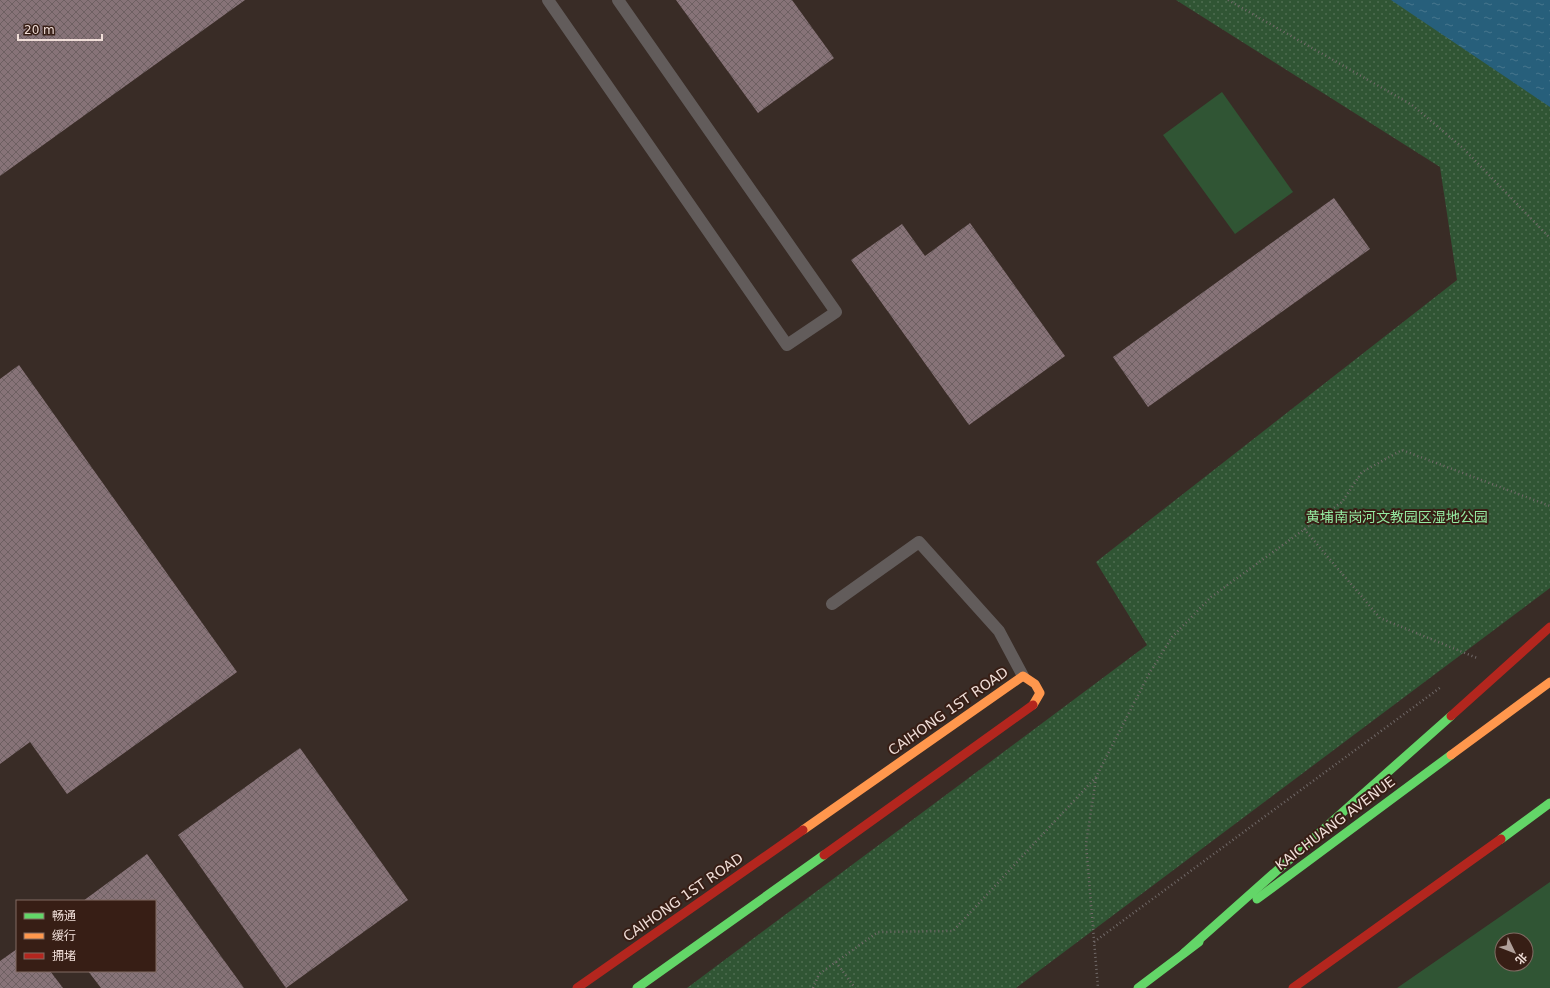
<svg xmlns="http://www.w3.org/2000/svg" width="1550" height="988" font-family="'DejaVu Sans','Noto Sans SC',sans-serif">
<defs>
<pattern id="park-dots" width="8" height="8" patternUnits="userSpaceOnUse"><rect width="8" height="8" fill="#305534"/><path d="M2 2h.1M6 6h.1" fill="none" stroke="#4e6d51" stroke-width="1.8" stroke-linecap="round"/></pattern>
<pattern id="water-ripples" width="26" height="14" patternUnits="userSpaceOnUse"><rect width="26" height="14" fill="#275f7b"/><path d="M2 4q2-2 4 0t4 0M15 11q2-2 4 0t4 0" fill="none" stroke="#47768d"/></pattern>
<pattern id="building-cross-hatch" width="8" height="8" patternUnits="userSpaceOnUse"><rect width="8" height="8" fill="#877378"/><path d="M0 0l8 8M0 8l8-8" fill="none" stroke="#6e6062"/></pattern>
</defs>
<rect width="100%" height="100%" fill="#392c26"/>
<g fill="#305534" fill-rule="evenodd">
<path d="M1222 92 1293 192 1235 234 1163 135Z"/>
<path d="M1550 882V988H1397ZM1502 940H1526V964H1502Z"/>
</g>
<path fill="url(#park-dots)" d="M1176 0H1550V588L1016 988H687L1147 645 1096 562 1457 280 1440 167Z"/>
<path fill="url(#water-ripples)" d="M1391 0H1550V107Z"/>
<g fill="url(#building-cross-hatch)">
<path d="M0 0H245L0 176Z"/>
<path d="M676 0H792L834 58 758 113Z"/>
<path d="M1334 198 1370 249 1148 407 1113 357Z"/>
<path d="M970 223 1065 356 969 425 851 260 902 224 925 256Z"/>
<path d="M19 365 237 672 67 794 30 742 0 764V379Z"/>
<path d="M300 748 408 900 286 988 178 835Z"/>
<path d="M147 854 244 988H101L88 971H155V901H83Z"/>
<path d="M17 949V971H50L63 988H0V961Z"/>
</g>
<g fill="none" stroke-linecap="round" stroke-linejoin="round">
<g stroke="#716a69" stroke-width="2.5" stroke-dasharray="1 3" stroke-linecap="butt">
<path d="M1228 0 1412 105 1463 148 1550 238"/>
<path d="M1304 529 1380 618 1477 658"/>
<path d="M1096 778 1086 844 1098 988"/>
<path d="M1094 942 1441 687"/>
<path d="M836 962 855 988"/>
<path d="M813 988 819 974 878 932 953 931 1096 777 1149 674 1172 637 1211 597 1342 502 1362 472 1402 450 1550 506"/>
</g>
<g stroke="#625c5b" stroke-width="12">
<path d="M548 0 787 345 836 312 618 0"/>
<path d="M832 604 919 542 999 631 1023 676"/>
</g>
<g stroke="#63d668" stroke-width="9">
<path d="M1501 839 1550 803"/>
<path d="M1257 899 1451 755"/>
<path d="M1184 953 1451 716"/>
<path d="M637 988 824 855"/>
<path d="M1138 988 1199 942"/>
</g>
<g stroke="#ff974d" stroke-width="9">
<path d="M1451 755 1550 682"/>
<path d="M803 830 1023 676 1035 684 1040 693 1033 705"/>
</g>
<g stroke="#b3261e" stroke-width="9">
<path d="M1451 716 1550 627"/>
<path d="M824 855 1033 705"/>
<path d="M577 988 803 830"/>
<path d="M1293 988 1501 839"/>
</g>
</g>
<g text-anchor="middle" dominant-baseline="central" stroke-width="4" stroke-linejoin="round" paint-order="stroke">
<g font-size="14" fill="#95eba1" stroke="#371e15">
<text x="1397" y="517">黄埔南岗河文教园区湿地公园</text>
</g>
<g font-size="14" fill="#f0ded8" stroke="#371e15">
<text transform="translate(948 711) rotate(-35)">CAIHONG 1ST ROAD</text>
<text transform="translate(1335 823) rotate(-37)">KAICHUANG AVENUE</text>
<text transform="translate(683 897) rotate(-35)">CAIHONG 1ST ROAD</text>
</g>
</g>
<rect x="16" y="900" width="140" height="72" fill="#371e15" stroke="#816b63"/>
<rect x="24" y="913" width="20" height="6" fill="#63d668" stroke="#816b63"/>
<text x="52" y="920" font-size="12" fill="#f0ded8">畅通</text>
<rect x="24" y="933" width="20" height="6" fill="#ff974d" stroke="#816b63"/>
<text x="52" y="940" font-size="12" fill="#f0ded8">缓行</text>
<rect x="24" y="953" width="20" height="6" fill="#b3261e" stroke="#816b63"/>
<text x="52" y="960" font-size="12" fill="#f0ded8">拥堵</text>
<g transform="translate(1514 952) rotate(133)"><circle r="19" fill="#371e15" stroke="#816b63"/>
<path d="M0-3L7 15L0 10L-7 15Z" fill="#b0a09a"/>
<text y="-6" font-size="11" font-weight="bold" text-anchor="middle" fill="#f0ded8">北</text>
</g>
<path d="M18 34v6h84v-6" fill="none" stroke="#f0ded8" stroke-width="2"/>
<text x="24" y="34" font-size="12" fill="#f0ded8" stroke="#371e15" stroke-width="3" paint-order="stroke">20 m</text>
</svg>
